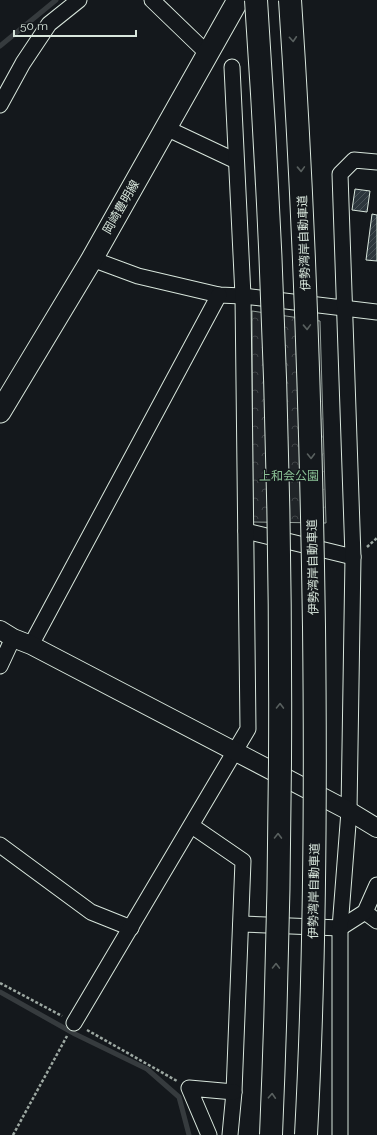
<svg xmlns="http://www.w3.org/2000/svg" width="377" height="1135" font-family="Raleway,'Noto Sans JP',sans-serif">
<defs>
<pattern id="forest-crowns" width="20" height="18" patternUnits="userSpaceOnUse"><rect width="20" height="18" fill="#202428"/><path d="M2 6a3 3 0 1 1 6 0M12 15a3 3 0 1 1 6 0" fill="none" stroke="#404447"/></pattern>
<pattern id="building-hatch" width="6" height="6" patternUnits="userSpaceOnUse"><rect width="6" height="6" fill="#2c363c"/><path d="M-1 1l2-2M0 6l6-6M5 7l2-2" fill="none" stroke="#4a5358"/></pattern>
</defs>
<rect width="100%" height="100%" fill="#14181c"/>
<path fill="url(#forest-crowns)" stroke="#939e99" d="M252 311 320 321 326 523 253 522Z"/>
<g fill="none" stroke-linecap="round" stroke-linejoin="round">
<g stroke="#363b3e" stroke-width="5">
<path d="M0 46 56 0"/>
<path d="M0 992 75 1034 147 1069 179 1097 189 1135"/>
</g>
</g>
<g fill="url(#building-hatch)" stroke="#d8e6dc">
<path d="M355 189 370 191 367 212 352 210Z"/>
<path d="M372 214 377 215V261L366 260Z"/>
</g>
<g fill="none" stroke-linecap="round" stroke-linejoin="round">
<g stroke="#d8e6dc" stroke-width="17">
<g id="minor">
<path d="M152 0 208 54"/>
<path d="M0 105 23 63 49 24 79 0"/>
<path d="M166 128 236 161"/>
<path d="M92 259 138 276 219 295 243 296 377 312"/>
<path d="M246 531 353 557"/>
<path d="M31 645 219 295"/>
<path d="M0 666 13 638"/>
<path d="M192 826 243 861 234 1092 230 1135"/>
<path d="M0 845 91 912 131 928"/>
<path d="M365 912 377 921"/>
<path d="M241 924 340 928 365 912 377 885"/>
<path d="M74 1023 248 729 243 296 232 67"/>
<path d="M209 1135 189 1088 234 1092"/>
<path d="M340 1135V928L349 811 353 557 340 174 354 160 377 162"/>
</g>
</g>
<g stroke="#d8e6dc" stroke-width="20">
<path id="tertiary" d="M0 630 13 638 31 645 349 811 377 828"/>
</g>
<g stroke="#d8e6dc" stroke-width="23">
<path id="secondary" d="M0 412 92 259 238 0"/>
</g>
<g stroke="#9da8a2" stroke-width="2.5" stroke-dasharray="3 2" stroke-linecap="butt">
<path d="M367 547 377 538"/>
<path d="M0 983 62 1016"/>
<path d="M87 1030 177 1081"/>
<path d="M13 1135 67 1036"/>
</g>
<use href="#minor" stroke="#14181c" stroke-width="15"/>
<use href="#tertiary" stroke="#14181c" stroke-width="18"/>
<use href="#secondary" stroke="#14181c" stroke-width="21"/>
<g stroke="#d8e6dc" stroke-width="24" stroke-linecap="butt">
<g id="motorway-bridge">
<path d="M256 0C282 377 287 757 271 1135"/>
<path d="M290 0C304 209 311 418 314 627 316 796 315 966 306 1135"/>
</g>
</g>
<use href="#motorway-bridge" stroke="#14181c" stroke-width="22"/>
</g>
<defs><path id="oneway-chevron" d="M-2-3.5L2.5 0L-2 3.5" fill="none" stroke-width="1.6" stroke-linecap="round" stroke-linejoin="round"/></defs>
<g stroke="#59605f">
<use href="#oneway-chevron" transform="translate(293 39) rotate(86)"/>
<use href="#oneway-chevron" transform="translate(301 169) rotate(88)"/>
<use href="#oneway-chevron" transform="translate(307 327) rotate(88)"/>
<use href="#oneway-chevron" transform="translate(311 456) rotate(89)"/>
<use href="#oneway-chevron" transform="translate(280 706) rotate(-89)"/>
<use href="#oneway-chevron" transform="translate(278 836) rotate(-89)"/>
<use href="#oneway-chevron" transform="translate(276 966) rotate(-89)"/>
<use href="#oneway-chevron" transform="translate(272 1096) rotate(-87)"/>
</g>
<g text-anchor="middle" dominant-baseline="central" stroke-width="3" stroke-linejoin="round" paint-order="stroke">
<g font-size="12" fill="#d8e6dc" stroke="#14181c">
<text transform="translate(121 207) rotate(-60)">岡崎豊明線</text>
<text transform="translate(304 243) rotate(-92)">伊勢湾岸自動車道</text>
<text transform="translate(313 567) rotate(-91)">伊勢湾岸自動車道</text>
<text transform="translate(314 891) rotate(-89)">伊勢湾岸自動車道</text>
</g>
<g font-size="12" fill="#8ac095" stroke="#14181c">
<text x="289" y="476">上和会公園</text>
</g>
</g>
<path d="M14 30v6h122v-6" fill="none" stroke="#d8e6dc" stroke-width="2"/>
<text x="20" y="30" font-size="12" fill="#d8e6dc" stroke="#14181c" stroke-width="3" paint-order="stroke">50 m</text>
</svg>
